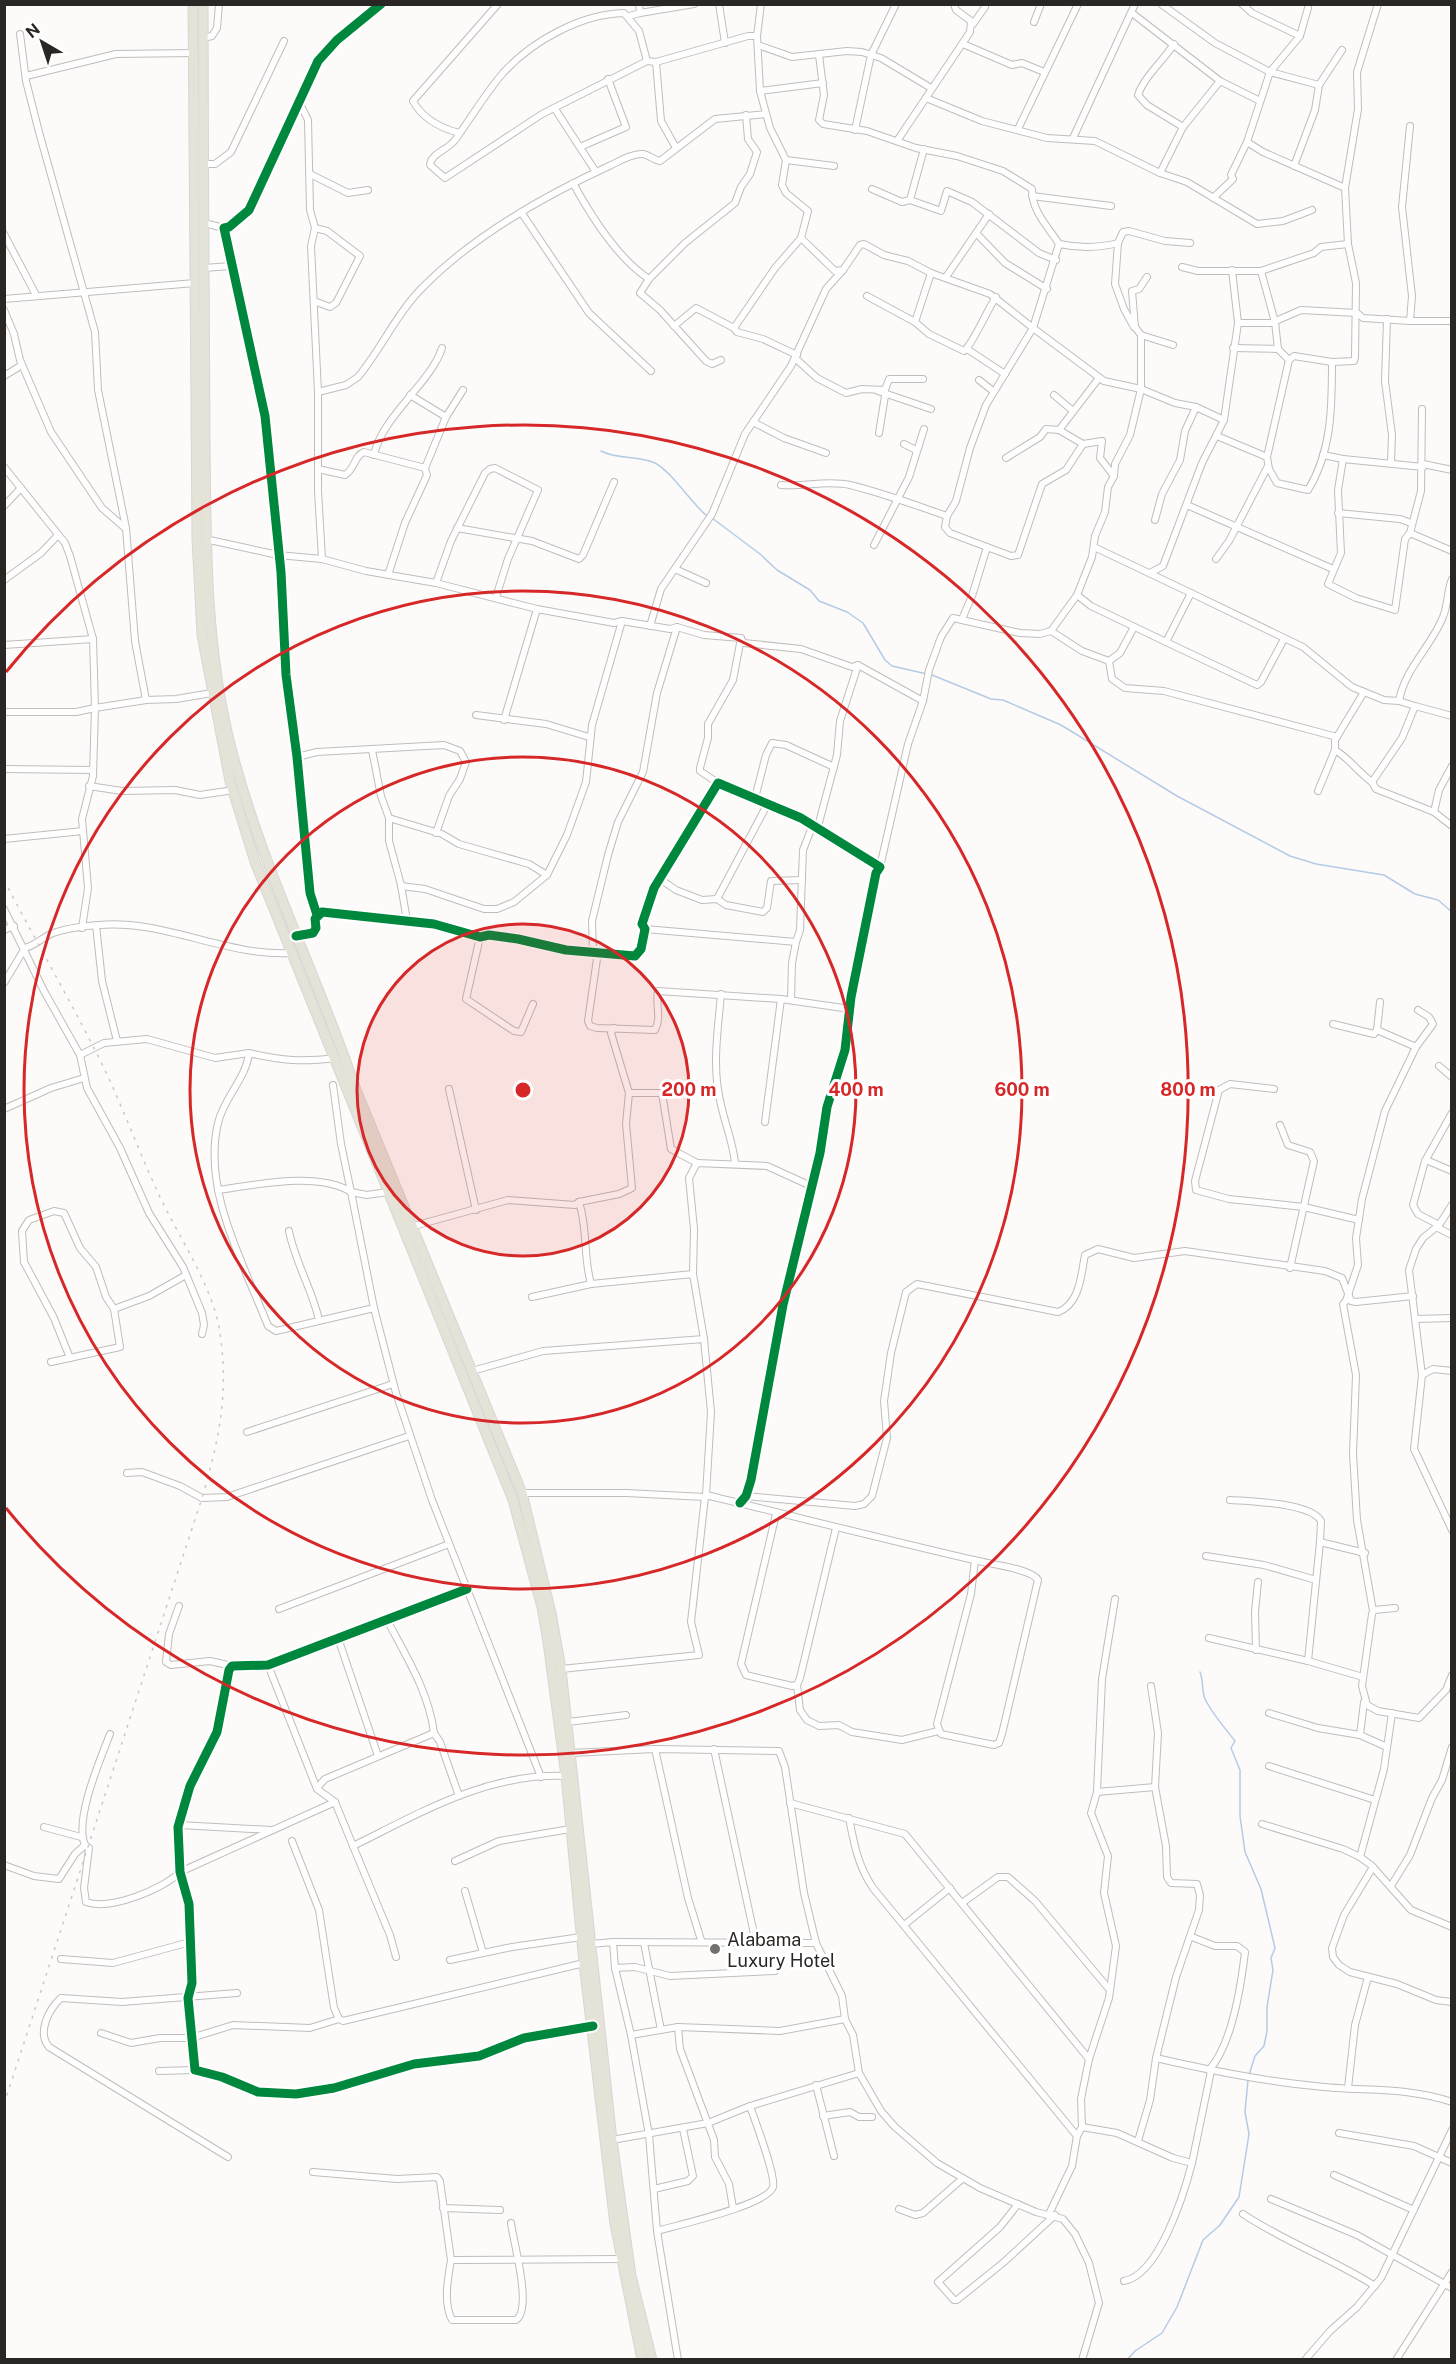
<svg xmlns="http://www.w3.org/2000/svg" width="1456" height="2364" font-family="'Public Sans',sans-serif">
<rect width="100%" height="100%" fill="#fdfbf9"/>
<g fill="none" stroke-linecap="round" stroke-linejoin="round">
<g stroke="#b5cbe5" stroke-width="1.5">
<path d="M601 451C618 460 638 455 655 463 672 472 691 503 707 516"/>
<path d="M712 518 760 554 777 570 810 590 819 601 847 612 863 623 885 660 892 666 927 674"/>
<path d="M932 675 991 699 1003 700 1061 725 1177 796 1290 856 1316 864 1384 875 1415 894 1438 900 1452 912"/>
<path d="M1200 1672C1204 1682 1201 1692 1206 1701 1214 1716 1224 1727 1235 1741L1231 1748 1240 1770V1816L1245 1852 1261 1889 1275 1948 1271 1958 1273 1970 1267 2007V2031L1264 2046 1255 2056 1249 2075"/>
<path d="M1127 2360 1135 2351 1162 2333 1177 2307 1203 2240 1220 2225 1239 2197 1249 2134 1245 2112 1248 2080"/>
</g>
<g stroke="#c0bdbb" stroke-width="8">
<g id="minor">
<path d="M719 4 725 43"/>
<path d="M1161 4 1215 43 1270 72 1319 85"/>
<path d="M1242 4 1252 13 1300 36"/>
<path d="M640 13 694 4"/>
<path d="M1132 13 1220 81"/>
<path d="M629 16 640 13 639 4"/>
<path d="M1034 22 1041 4"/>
<path d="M973 24 985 7"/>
<path d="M20 34 26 81 39 132 95 332 98 390 126 528 135 641 146 700 176 699 212 693"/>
<path d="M757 36 761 4"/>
<path d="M203 38 212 36 217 28 219 4"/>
<path d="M963 44 1012 65 1022 63 1044 72"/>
<path d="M1174 44C1163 61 1144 77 1138 95L1147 105 1183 127"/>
<path d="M758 45 792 57 847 51 862 52 881 58 931 88"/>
<path d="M819 55 824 95 819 120 823 124 867 131 916 148 957 156 1003 171 1032 189C1032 212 1047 225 1059 244 1079 248 1099 248 1118 243L1123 232 1129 231 1165 241 1190 243"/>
<path d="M647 61 639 31 624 13C581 14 532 41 503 73 485 94 471 118 455 140 448 150 431 153 430 165L445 178 542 114 647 61 656 62 661 121 675 146"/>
<path d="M26 76 116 54 194 53"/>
<path d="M760 91 823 83"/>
<path d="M926 98 982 121 1047 138 1095 141 1160 173 1187 182 1257 224 1283 221 1312 210"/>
<path d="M299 102 308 120 310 210 315 228 311 246 318 392"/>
<path d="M555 109 596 172"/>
<path d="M1018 129 1078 4"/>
<path d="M855 130 871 55 896 4"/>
<path d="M459 133C441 128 422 118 413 101L498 4"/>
<path d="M1073 138 1135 4"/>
<path d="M897 141 970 32 971 21 956 10 954 4"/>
<path d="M1247 142 1263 152 1345 188"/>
<path d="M580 147 626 127 608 79"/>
<path d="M786 160 834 166"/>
<path d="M204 164H215L231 152 284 41"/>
<path d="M1294 166 1315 110 1319 85 1342 50"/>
<path d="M1160 173 1183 127 1220 81 1260 101"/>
<path d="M310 174 348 193 368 190"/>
<path d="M573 183C591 216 617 258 649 279L640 293 660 310 706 361 712 364 721 360"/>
<path d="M872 189 902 202 910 200 924 149"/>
<path d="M1032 196 1111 206"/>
<path d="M1213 198 1233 179 1231 175 1247 142 1270 72 1300 36 1308 8"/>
<path d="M910 200 941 211 947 191 972 202 1039 253 1056 260"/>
<path d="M521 212 589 313 651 371"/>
<path d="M204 223 224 228"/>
<path d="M4 234 36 295"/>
<path d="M977 234 1005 263 1047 289"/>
<path d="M1118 243 1115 284 1124 309 1134 327"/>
<path d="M1059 244 1033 328 1104 381 1141 389 1175 403 1196 407 1224 420"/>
<path d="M1182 267 1198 271H1261L1314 253 1321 247 1348 244"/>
<path d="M204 268 231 266"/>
<path d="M843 270 860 245 864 244 884 255 908 261 931 273 990 294 1033 328 986 405 970 448 956 501 947 516 945 527 950 533 987 547"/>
<path d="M1261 271 1275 322 1278 349 1289 360"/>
<path d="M931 273 915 322 929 334 964 351C973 344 987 310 996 297"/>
<path d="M946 277 989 214"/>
<path d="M649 279 685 243 735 203 741 187 750 174 757 152 748 139 746 115"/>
<path d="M867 296 915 322"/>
<path d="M4 299 195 283"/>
<path d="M314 301 330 307 336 303 360 256 327 231 315 228"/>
<path d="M4 310 14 334 20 360 51 432 102 508 125 528"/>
<path d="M1387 319 1385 381 1392 435 1391 462"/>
<path d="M1410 321H1452"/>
<path d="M1238 323H1271L1301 310 1357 313 1363 318 1410 321 1412 296 1402 207 1410 126"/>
<path d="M674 326 696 308 734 328 737 332 763 339 797 355"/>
<path d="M734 328 775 268 801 238"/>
<path d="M1141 335 1173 345"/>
<path d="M1233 348 1278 349"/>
<path d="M967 349 1005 374"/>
<path d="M795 358 817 378 846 393 862 389 885 390 889 379H923"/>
<path d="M4 376 22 365"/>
<path d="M979 380 993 391"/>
<path d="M878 391 931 409"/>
<path d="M410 395 446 417"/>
<path d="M1054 395 1073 411"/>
<path d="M753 422 784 438 826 453"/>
<path d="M1059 430 1083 444 1102 441 1100 458 1114 476"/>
<path d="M879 433 885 396"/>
<path d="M1217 436 1267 457 1269 469 1277 483 1308 490C1332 451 1332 406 1332 362"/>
<path d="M904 444 916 450"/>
<path d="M374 455C382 416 431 383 442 348"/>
<path d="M1323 455 1343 459 1423 467V464L1452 470"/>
<path d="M1267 457 1289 360 1294 356 1332 362 1354 361 1355 357 1356 283 1348 244 1345 188 1358 109 1357 72 1378 4"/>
<path d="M1006 458 1040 437 1046 429 1059 430 1099 378"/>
<path d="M1343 459 1338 490 1341 553 1328 584 1356 598 1395 610 1405 539 1410 533 1421 491 1422 409"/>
<path d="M4 467 65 543 70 556 93 639 95 708 146 700"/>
<path d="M425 468 446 417 463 390"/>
<path d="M318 469 345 475C355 469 354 456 364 452L425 468 427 475 405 523 388 575"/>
<path d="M781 485C804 487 827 480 850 485 883 493 915 505 947 516"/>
<path d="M1187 505 1333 569"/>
<path d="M4 506 21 488"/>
<path d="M1338 513 1400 519 1411 523"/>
<path d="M1155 520 1162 494 1180 460 1185 431 1196 407"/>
<path d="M457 528 532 541 579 559 583 555 614 482"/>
<path d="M1410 533 1452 551"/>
<path d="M205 539 278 555 322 559 366 571 436 583 537 609 614 623 622 621 670 629 677 627 704 635 741 638 733 680 708 724V738L700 768V771L718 783"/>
<path d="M874 545 909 477 924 429"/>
<path d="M322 559 318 491V392L346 385 358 377C382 348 397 312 425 285 476 234 544 196 609 166 618 162 632 153 643 154 649 155 654 160 660 161L715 119 766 114"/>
<path d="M1216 559 1229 541 1268 466"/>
<path d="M675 569 706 583"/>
<path d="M1150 573 1163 566 1202 463 1224 420 1238 323 1232 270"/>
<path d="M4 580 41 553 58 535"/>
<path d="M436 583 451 541 485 473 490 469 495 468 538 490 508 559 496 597"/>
<path d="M1191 593 1303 647 1352 687 1384 700 1399 701C1405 668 1431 647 1443 617 1448 605 1447 591 1452 579"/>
<path d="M1077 595 1091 606 1166 642 1191 593 1094 547"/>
<path d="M962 619 972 596 987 547 1011 556 1018 555 1042 484 1066 470 1083 444"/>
<path d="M650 626 661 589 712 514 745 434 791 366 826 289 843 270 835 271 801 238 808 211 786 193 782 185 786 160 770 128 760 91 757 36H748L656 62"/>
<path d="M1051 631 1082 651 1109 661 1120 653 1134 627"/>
<path d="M741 639 744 643 801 649 852 667 858 665 923 701"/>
<path d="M1166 642 1257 685 1261 682 1284 639"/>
<path d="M4 645 93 639"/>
<path d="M1109 661 1112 679 1125 688 1164 691 1337 737"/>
<path d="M1364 692 1335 740V750C1350 759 1358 772 1372 782"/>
<path d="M1399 701 1415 706 1402 738 1372 782 1376 789 1434 812 1452 826"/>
<path d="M1415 706 1452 716"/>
<path d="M4 712H76L95 708 93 776 82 819 88 888 82 928"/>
<path d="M476 715 546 724 589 737"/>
<path d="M504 720 537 609"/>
<path d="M372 750 381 796 389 818V841L401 885 407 921"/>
<path d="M297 757 317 752 444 745 460 751 466 762 460 779 449 796 436 833"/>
<path d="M4 769 93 770"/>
<path d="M89 786 122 791 175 790 200 795 234 790"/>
<path d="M1318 791 1335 750"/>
<path d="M755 798 766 755 772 743 786 745 834 767"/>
<path d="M1434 812 1439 790 1452 766"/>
<path d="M389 818 442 834 459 844 529 864 547 875"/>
<path d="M817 830 837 755 840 721 858 665"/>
<path d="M4 839 83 831"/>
<path d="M880 867 908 744 923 701 929 670 941 637 953 618 1020 633 1040 634 1051 631 1077 595 1092 557 1095 536 1105 512 1108 487 1114 476 1115 464 1130 435 1141 389V335L1135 327 1132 291 1139 289 1147 277"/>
<path d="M660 879 676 890 702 900 717 899 726 905 763 912 767 908 771 881 802 880"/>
<path d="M401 886 425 889 484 909H497L514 902 547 875 567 835 586 782 592 725 622 621"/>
<path d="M717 899 768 803"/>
<path d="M4 909 44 991 80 1055 87 1088 120 1148 149 1213 183 1267 202 1313 204 1325 202 1334"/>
<path d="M317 915 310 893 297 757 286 675 281 572 265 416 224 228 229 227 249 210 318 61 337 40 381 4"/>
<path d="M96 925 102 981 117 1041"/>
<path d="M645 929 796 942 800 930 803 850 812 827"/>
<path d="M4 930 14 926"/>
<path d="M296 936 313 933 316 928 315 919 322 912 434 924 480 937 489 935 518 939 566 950 635 956 641 949 645 929 642 924 654 888 718 783 801 818 880 867 876 873 851 997 845 1050 827 1107 820 1153 783 1305 751 1480 746 1496 740 1503"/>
<path d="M480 937 466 999 514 1031 521 1032 533 1004"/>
<path d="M593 951 592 921 608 855 618 822 643 772 657 693 677 627"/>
<path d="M598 952 588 1021 590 1026 597 1028 655 1030C662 1018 655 1004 658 991L781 999 850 1009"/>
<path d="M4 983 25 948C36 945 43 937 53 933 67 928 85 926 99 925 164 919 226 957 292 953"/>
<path d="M721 994C718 1029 712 1066 720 1100 724 1122 733 1141 735 1163"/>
<path d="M791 1000 792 963 796 942"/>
<path d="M1380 1002 1377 1030 1416 1047"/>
<path d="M1333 1024 1374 1034 1377 1030"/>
<path d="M80 1055 104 1043 147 1039 215 1058 249 1053"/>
<path d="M336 1058C303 1062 282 1061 249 1053 246 1079 224 1097 218 1123 202 1191 244 1264 268 1326L276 1331 374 1308 351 1192 367 1195 388 1192"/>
<path d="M1439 1066 1452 1077"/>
<path d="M449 1089 476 1210"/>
<path d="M1274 1089 1230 1084 1219 1090 1195 1181 1196 1190 1229 1199 1304 1207 1359 1220"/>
<path d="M629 1093H662L671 1149 697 1163"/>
<path d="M4 1109 51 1088 84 1078"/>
<path d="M765 1122 781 999"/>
<path d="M1280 1125 1288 1145 1310 1152 1314 1161 1290 1268"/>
<path d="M1426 1160 1452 1171"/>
<path d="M218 1190C256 1185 318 1171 351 1192L341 1144 333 1085"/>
<path d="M579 1202 619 1194 632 1188 626 1124 629 1093 611 1033 614 1028"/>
<path d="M1452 1205 1439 1225 1423 1238 1416 1249 1409 1270 1422 1375 1414 1449 1452 1530"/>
<path d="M1439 1225 1418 1214 1413 1205 1425 1161 1452 1113"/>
<path d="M414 1226 508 1200 575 1205 579 1202C588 1229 583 1256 591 1284"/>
<path d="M1436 1227 1452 1235"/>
<path d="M289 1231C295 1262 312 1289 319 1320"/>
<path d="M693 1274 694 1229 689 1178 697 1163 767 1166 811 1186"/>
<path d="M532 1297 591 1284 693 1274 704 1339"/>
<path d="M374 1308 396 1393 432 1500 541 1777"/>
<path d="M1415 1319 1452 1318"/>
<path d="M70 1358 54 1318 24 1262 22 1231 29 1220 54 1211 64 1213 80 1248 96 1267 106 1297 114 1309 149 1296 186 1275"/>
<path d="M51 1362 120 1347 114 1309"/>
<path d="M472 1371 543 1351 704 1339 711 1412 706 1495"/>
<path d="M1422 1375 1433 1369 1452 1371"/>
<path d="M247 1432 393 1384"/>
<path d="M127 1473 142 1472 180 1486 202 1498 227 1497 409 1436"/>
<path d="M522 1493H626L705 1497 706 1495C797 1517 887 1540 978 1561 991 1564 1032 1569 1038 1580L1002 1734 999 1743 994 1745 941 1734 937 1724 971 1594 975 1560"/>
<path d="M746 1496 855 1506 864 1504 872 1496 887 1438 884 1401 891 1353 906 1292 917 1284 1058 1312C1080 1304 1081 1275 1085 1255L1098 1249 1134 1258 1185 1251 1325 1271 1342 1278 1351 1301 1356 1302 1413 1296"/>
<path d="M1230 1500C1250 1501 1311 1503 1321 1521L1320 1542"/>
<path d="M776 1514 741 1664 746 1675 792 1686 797 1685 800 1678 836 1528"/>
<path d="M1206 1556 1264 1565 1316 1580"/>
<path d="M467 1589 268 1665 232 1666 229 1670 217 1732 190 1786 178 1827 180 1872 189 1904 192 1983 188 1998 195 2070 222 2077 258 2092 296 2094 334 2088 414 2064 479 2056 524 2038 593 2026"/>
<path d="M179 1606 169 1634 166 1662 171 1665 210 1661 232 1666"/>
<path d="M1395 1608 1374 1610 1372 1614 1362 1686 1367 1705 1378 1711 1419 1718 1446 1690 1452 1675"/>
<path d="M279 1609 449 1544"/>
<path d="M1373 1611 1357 1520 1353 1454 1356 1375 1343 1304 1346 1301 1358 1265 1356 1238 1362 1199 1385 1111 1416 1047 1433 1024 1429 1017 1418 1010"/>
<path d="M387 1620C406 1656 429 1692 434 1733"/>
<path d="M338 1638 378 1756"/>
<path d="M1209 1638 1308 1661 1320 1542 1365 1553"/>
<path d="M1256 1650 1255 1612 1258 1582"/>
<path d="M1308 1661 1363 1677"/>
<path d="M268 1665 317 1789 335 1802 353 1846C422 1812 487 1773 566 1776"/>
<path d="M561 1669 699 1655 691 1622 705 1497"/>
<path d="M797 1685 800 1710 807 1720 819 1726 839 1725 852 1732 902 1740 938 1731"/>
<path d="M1364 1702 1360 1735 1387 1747"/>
<path d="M1269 1713 1318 1728 1360 1735"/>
<path d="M568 1722 626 1715"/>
<path d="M110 1734C100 1760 74 1820 85 1845L89 1848 84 1888 86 1902C110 1911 163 1889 180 1872L335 1802"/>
<path d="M655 1749 688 1898 701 1940"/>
<path d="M714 1749 756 1943"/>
<path d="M570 1753 655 1749 779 1751 785 1767 804 1893 816 1943 842 1996 845 2019 853 2035 859 2073 881 2111 895 2127 937 2163 980 2188 1036 2212 1063 2219 1075 2234 1089 2263 1099 2303 1082 2360"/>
<path d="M1269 1766 1375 1800"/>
<path d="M317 1788 325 1779 434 1733 440 1742 459 1796"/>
<path d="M1097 1792 1102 1679 1115 1599"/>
<path d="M790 1803 905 1834 1089 2059"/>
<path d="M849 1818C854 1844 858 1866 873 1888L1077 2136"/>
<path d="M1262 1824 1343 1849 1360 1857 1371 1865 1411 1910 1452 1927"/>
<path d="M179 1825 272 1830"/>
<path d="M44 1827 81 1837"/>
<path d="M292 1841 319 1910 334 2008 339 2019 343 2021 584 1963"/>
<path d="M353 1846 390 1935 396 1957"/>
<path d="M1360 1857 1384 1769 1392 1713"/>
<path d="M455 1861 499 1841 570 1829"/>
<path d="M4 1865 34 1876 59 1879 75 1854 85 1845"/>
<path d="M1373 1867 1344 1915 1332 1948 1333 1957 1339 1965 1350 1972 1397 1984 1436 2000 1452 2002"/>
<path d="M1391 1886 1410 1855 1432 1798 1442 1780 1452 1747"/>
<path d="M465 1891 483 1953"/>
<path d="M962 1903 998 1877H1008L1035 1901 1109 1989"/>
<path d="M904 1925 950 1888"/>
<path d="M1192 1937 1215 1946H1237L1245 1952C1241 1986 1232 2045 1209 2070"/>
<path d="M613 1942 816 1943"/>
<path d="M644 1943 661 2030"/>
<path d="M591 1944 613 1942 615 1968 631 2035 649 2135 657 2231 678 2360"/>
<path d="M61 1959 113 1963 190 1942"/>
<path d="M450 1960 512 1947 581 1937"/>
<path d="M615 1968 635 1967 670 1976 775 1971"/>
<path d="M678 2027 680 2049 714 2140 715 2157 729 2184 733 2208"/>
<path d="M101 2033 131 2043 160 2038H191L233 2025 310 2028 339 2019"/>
<path d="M631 2035 678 2027 780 2031 845 2019"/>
<path d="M1156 2058C1208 2070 1261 2081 1315 2086 1362 2092 1405 2086 1452 2102"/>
<path d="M159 2071 195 2070"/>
<path d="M816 2085 834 2156"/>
<path d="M1348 2088 1355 2025 1368 1977"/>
<path d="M823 2116 850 2112 859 2117H872"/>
<path d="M1082 2127 1117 2133 1173 2158 1192 2163 1211 2071"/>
<path d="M1339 2133 1414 2146 1452 2163"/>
<path d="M612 2140 708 2123 750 2106 859 2073"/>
<path d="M1138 2141 1150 2100 1156 2058 1176 1977 1199 1910 1200 1895 1197 1884 1171 1883 1167 1877 1166 1846 1155 1787 1158 1733 1151 1686"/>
<path d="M228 2157 49 2047C37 2033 48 2010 61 1998L122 2002 237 1993"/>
<path d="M313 2172 397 2179 437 2177 440 2181 451 2260 621 2259"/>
<path d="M1334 2175 1414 2210"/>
<path d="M654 2189 688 2181 693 2176 683 2129"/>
<path d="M1271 2199 1357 2235 1452 2288"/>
<path d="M1018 2204 1000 2227 938 2282 954 2300H957L1004 2262 1055 2215"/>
<path d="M443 2208 500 2210"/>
<path d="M899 2209 915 2215 923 2213 962 2179"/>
<path d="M1049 2214 1072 2166 1077 2136 1082 2127 1081 2099 1089 2059 1109 1998 1116 1946 1104 1893 1108 1856 1091 1813 1097 1792 1155 1787"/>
<path d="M1243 2214C1285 2242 1333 2259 1375 2286"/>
<path d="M657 2231C677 2225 768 2205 773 2187 776 2175 755 2121 750 2106"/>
<path d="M451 2260C448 2278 443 2303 452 2320H516C533 2309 513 2241 511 2223"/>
<path d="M1124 2281C1159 2275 1184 2194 1192 2163"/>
<path d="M1305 2360 1330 2331 1357 2307 1381 2278 1452 2130"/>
<path d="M1396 2360 1452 2272"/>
</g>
</g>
<g stroke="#d8d6d5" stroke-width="11">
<g id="primary">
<path d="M193 4 197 539 202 635 230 781 255 862 513 1500 542 1607 548 1642 566 1776 584 1963 615 2224 642 2360"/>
<path d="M203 4C204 149 203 294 205 439 206 541 205 645 230 744 260 864 317 974 356 1090L522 1493 551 1613 561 1669 612 2140 631 2276 652 2360"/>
</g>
</g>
<use href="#minor" stroke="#fffefe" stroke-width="6"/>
<use href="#primary" stroke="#e5e2d7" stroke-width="9"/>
<path stroke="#cac9c9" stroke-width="1.5" stroke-dasharray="3 6" stroke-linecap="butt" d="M4 880C33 936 65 991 94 1048 119 1096 137 1148 160 1197 180 1239 214 1289 220 1333 229 1394 219 1440 202 1498L4 2104"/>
<g stroke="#fff" stroke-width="13">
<g id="cycleway">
<path d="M317 915 310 893 297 757 286 675 281 572 265 416 224 228 229 227 249 210 318 61 337 40 381 4"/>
<path d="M296 936 313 933 316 928 315 919 322 912 434 924 480 937 489 935 518 939 566 950 635 956 641 949 645 929 642 924 654 888 718 783 801 818 880 867 876 873 851 997 845 1050 827 1107 820 1153 783 1305 751 1480 746 1496 740 1503"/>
<path d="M467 1589 268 1665 232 1666 229 1670 217 1732 190 1786 178 1827 180 1872 189 1904 192 1983 188 1998 195 2070 222 2077 258 2092 296 2094 334 2088 414 2064 479 2056 524 2038 593 2026"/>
</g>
</g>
<use href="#cycleway" stroke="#00873e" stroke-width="9"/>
</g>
<circle cx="523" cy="1090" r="166" fill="#d62828" fill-opacity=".12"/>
<g fill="none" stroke="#d62828" stroke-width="3">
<circle cx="523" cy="1090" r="166"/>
<circle cx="523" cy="1090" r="333"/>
<circle cx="523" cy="1090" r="499"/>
<path d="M6 672A665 665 0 1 1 6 1508"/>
</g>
<circle fill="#73716f" stroke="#fff" stroke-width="2" cx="715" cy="1949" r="6"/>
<g text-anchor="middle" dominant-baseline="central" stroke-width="6" stroke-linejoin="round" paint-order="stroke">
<g font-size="18" fill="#292624" stroke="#fff" text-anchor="start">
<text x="727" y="1939">Alabama<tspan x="727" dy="21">Luxury Hotel</tspan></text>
</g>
</g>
<circle cx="523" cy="1090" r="9" fill="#d62828" stroke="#fff" stroke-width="3"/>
<g font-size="18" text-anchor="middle" font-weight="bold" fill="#d62828" stroke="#fff" stroke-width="6" stroke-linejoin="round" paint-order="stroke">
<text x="689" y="1096">200 m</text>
<text x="856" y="1096">400 m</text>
<text x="1022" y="1096">600 m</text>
<text x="1188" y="1096">800 m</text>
</g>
<rect width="1456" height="2364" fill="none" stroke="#292624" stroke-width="12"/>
<g transform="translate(42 42) rotate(321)" stroke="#ffffff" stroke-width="4.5" paint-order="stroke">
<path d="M0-4.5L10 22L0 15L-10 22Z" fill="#292624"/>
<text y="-9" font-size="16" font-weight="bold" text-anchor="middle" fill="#292624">N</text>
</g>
</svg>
